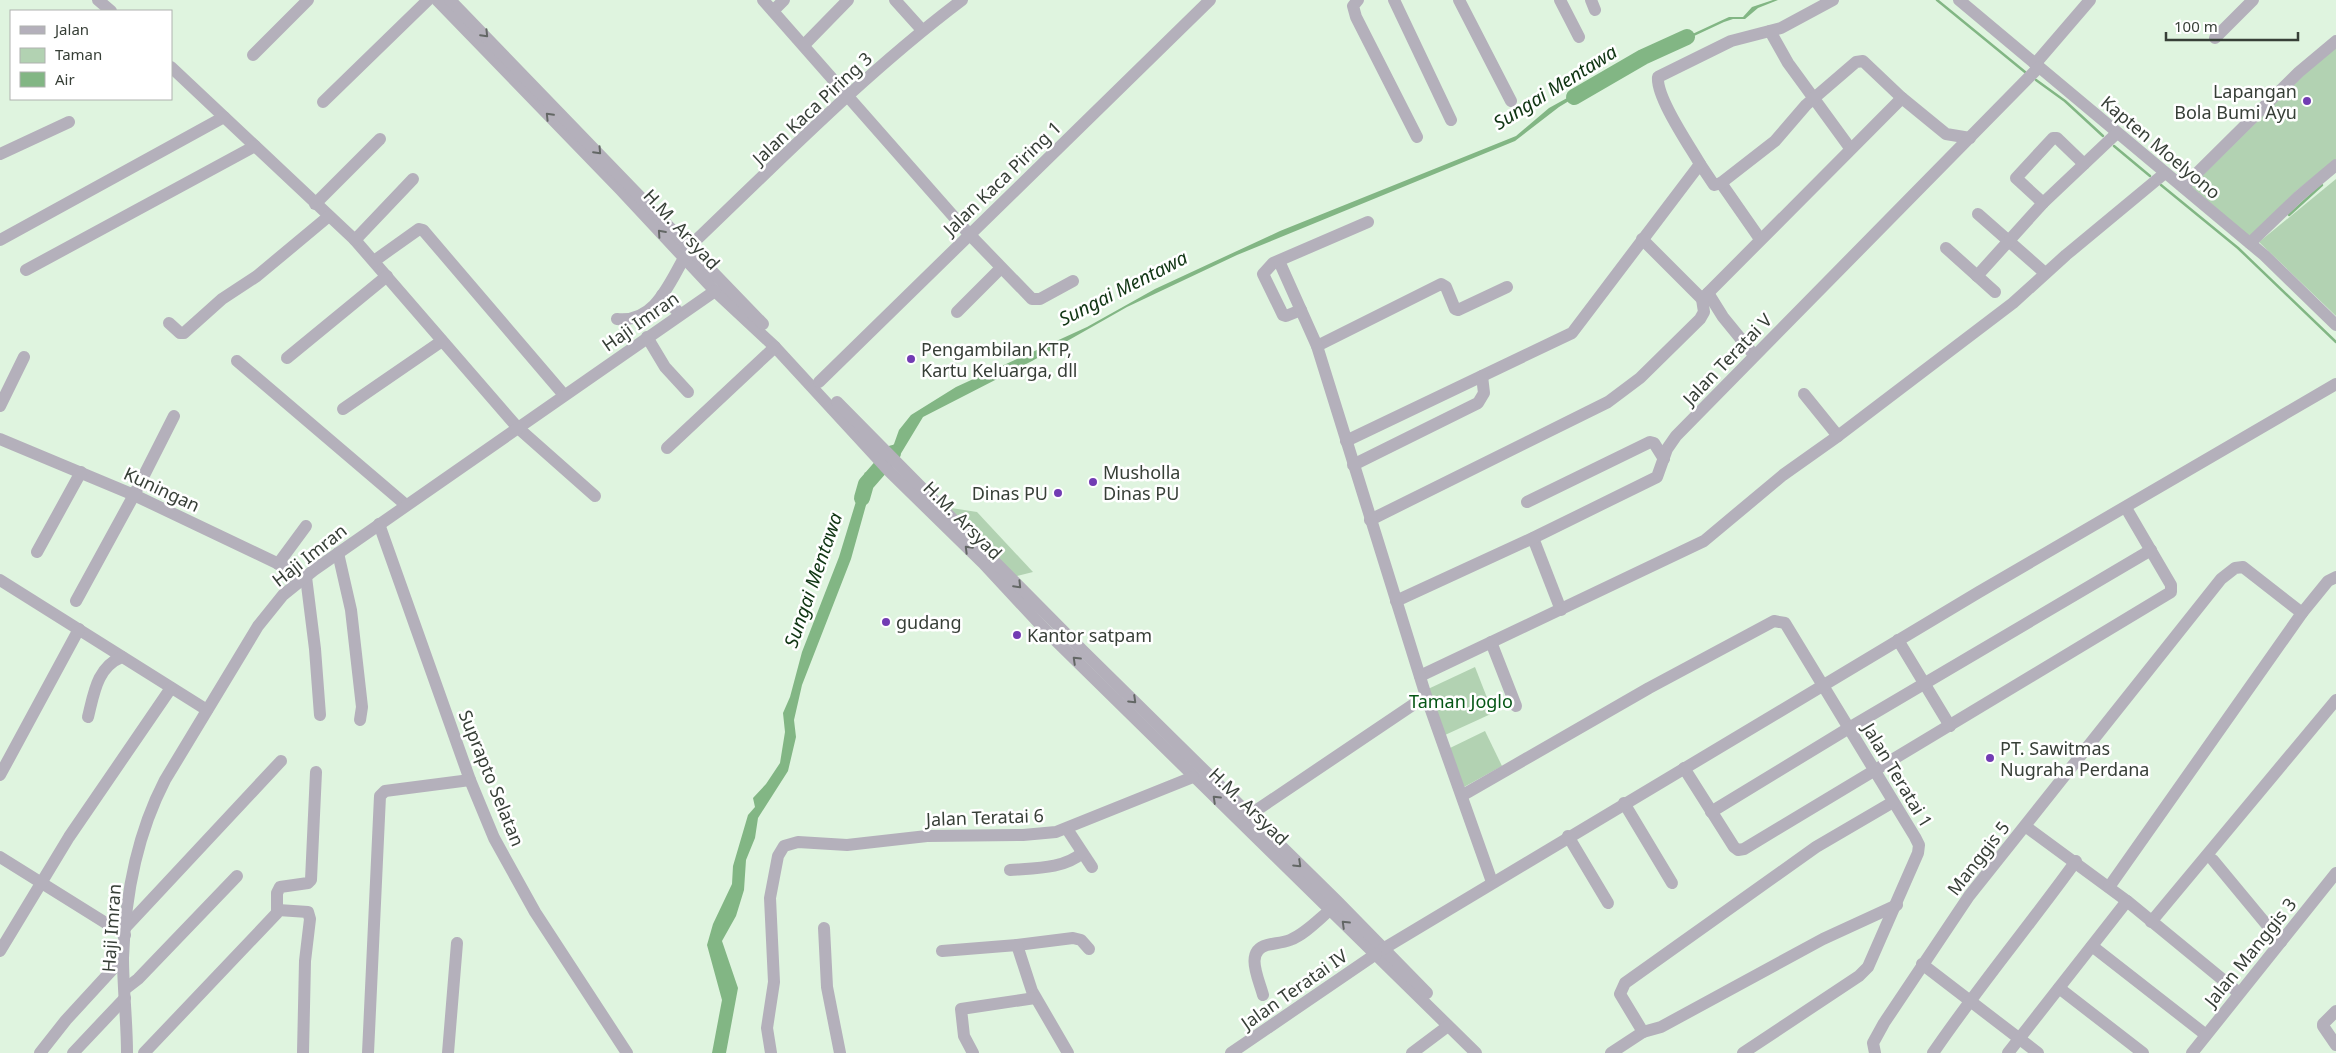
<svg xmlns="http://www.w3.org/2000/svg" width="2336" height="1053" font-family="'Noto Sans',sans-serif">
<rect width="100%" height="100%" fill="#dff4df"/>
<g fill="#b2d2b2">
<path d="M2336 43V159L2296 191 2250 237 2191 187Z"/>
<path d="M2336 179V316L2259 242Z"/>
<path d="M945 507 977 512 1033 572 1013 577Z"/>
<path d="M1475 667 1493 713 1445 735 1428 689Z"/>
<path d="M1485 731 1502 766 1464 787 1450 748Z"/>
</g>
<g fill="#82b684">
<path d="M1773 0H1778L1758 8 1745 19H1733L1724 22 1615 73 1559 107 1515 141 1237 255 1127 307 1032 361 923 417 897 460 888 450 894 444 899 430 911 415 956 387 1087 327 1155 289 1280 231 1516 136 1549 108 1636 60 1641 54 1658 50 1729 17H1743L1752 7Z"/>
<path d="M865 472 873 480 851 559 802 685 794 720 796 737 788 771 758 818 755 838 746 860 744 890 736 916 722 941 738 988 726 1053H712L722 1000 707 945 713 924 732 884 733 866 748 815 755 807 753 798 766 784 780 763 785 732 783 713 790 697 802 652 839 557Z"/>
</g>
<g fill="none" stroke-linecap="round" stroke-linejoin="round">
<g stroke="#82b684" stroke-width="2.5">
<path d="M1937 0 2025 72"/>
<path d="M2036 80 2065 101 2103 136"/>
<path d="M2114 146 2150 176"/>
<path d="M2161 185 2238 248 2336 342"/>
<path d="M2289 215 2322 185"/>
</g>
<g stroke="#82b684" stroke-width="16">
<path d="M1574 97 1643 57 1687 37"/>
<path d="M862 498 866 484 893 453"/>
</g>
<g stroke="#b4b0bb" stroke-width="12">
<path d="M98 0 111 11"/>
<path d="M437 0 620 189 715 291 775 347 890 472 983 563 1050 635 1476 1053"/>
<path d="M450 0 763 324"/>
<path d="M763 0 969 234 1032 299H1040L1073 281"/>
<path d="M895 0 922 30"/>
<path d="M1358 0 1353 6 1356 17 1417 137"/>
<path d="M1394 0 1451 120"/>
<path d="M1459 0 1511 101"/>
<path d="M1560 0 1579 37"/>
<path d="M1591 0 1595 10"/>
<path d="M1959 0 2264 255 2336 325"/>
<path d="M773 11 784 0"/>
<path d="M1770 31 1788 63 1850 148"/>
<path d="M2215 38 2253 0"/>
<path d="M804 45 848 0"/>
<path d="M253 55 308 0"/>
<path d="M2035 64 2090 0"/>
<path d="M171 67 355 240 517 427 595 496"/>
<path d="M323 102 428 0"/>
<path d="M0 154 69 122"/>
<path d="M1700 164C1689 145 1656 97 1658 77L1731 41 1781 28 1833 0"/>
<path d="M1721 183 1760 239"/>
<path d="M2183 187 2299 72 2336 41"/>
<path d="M2043 203 2016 178 2053 138H2057L2084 164"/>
<path d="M315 204 380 139"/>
<path d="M1978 214 2045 273"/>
<path d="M1642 239 1702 299"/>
<path d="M0 240 224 117"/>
<path d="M355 240 413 179"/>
<path d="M2250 243 2299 196 2336 165"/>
<path d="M690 246C778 162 864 74 962 0"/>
<path d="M1946 248 1995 292"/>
<path d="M374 261 419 229 423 230 564 395"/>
<path d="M26 270 255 146"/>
<path d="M1977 276 2043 203 2117 133"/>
<path d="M1708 293 1723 317 1754 355"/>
<path d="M662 295 680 314"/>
<path d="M1301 310 1286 316 1283 315 1263 274 1273 263 1368 222"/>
<path d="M957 312 1001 268"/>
<path d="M617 319C654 323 668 286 684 258"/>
<path d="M169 323 180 333H184L222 299 257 276 329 216"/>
<path d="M647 337 665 367 688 392"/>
<path d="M1317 346 1441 284 1446 287 1455 309 1458 310 1507 287"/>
<path d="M287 358 387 276"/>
<path d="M237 361 406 505"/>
<path d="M819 382 1210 0"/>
<path d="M1804 394 1838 436"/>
<path d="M837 402 1082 650 1337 901 1427 993"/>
<path d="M0 406 24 357"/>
<path d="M343 409 442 341"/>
<path d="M0 439 134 495 306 577 315 649 320 715"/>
<path d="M1346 441 1572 333 1700 164 1714 185 1721 183 1775 141 1806 105 1856 62 1863 61 1902 98"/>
<path d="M667 448 775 347"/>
<path d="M1353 465 1478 403 1484 393 1482 376"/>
<path d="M1527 502 1650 442 1654 443 1664 459"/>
<path d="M1370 520 1608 402 1640 378 1700 319 1704 312 1702 299 1708 293 1902 98 1946 134 1970 138"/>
<path d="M379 524 470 780 494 838 535 912 627 1053"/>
<path d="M1533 538 1561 610"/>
<path d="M37 552 81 472"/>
<path d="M338 553 351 610 362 707 360 720"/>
<path d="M278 564 306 526"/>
<path d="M0 580 207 710"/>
<path d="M76 601 134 495 174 416"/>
<path d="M1396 601 1533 538 1657 477 1667 449 1676 436 2039 67"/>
<path d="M1898 640 1950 726"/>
<path d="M1491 642 1516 706"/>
<path d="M1420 676 1704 541 1783 475 1838 436 2013 303 2066 255 2165 173"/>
<path d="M1426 696 1492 882"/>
<path d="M88 717C94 693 97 667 122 657"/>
<path d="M1684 768 1734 847 1738 850 1744 849 2171 592V585L2126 508"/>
<path d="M0 775 79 629"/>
<path d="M1463 795 1649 688 1774 621 1785 623 1915 837 1919 845 1918 853 1868 967 1859 976 1743 1053"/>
<path d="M1624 803 1672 883"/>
<path d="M1711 812 1849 728 2151 550"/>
<path d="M1242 820 1426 696 1317 346 1279 261"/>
<path d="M2025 826 2127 901"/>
<path d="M1067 829 1092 867"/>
<path d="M1568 836 1608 903"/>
<path d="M0 857 125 935"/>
<path d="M2213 860 2281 942"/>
<path d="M1010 870C1034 868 1064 869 1082 853"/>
<path d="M2109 887 2302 613 2328 581 2336 577"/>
<path d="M278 910 308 912 310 919 305 961 303 1053"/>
<path d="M2151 922 2336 700"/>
<path d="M125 928 281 761"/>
<path d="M824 928 827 987 840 1053"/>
<path d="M1017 945 1073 938 1081 940 1089 949"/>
<path d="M2092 946 2206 1035"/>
<path d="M1383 949 1979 592 2336 384"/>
<path d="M0 951 69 837 171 688"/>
<path d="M942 951 1017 945 1032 991 1068 1053"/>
<path d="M1922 964 2038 1053"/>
<path d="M2059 988 2143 1053"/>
<path d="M125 989 138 979 237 876"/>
<path d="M1263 995C1259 979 1244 951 1267 945 1275 943 1282 943 1290 940 1305 934 1318 920 1330 910"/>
<path d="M2336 1011 2323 1024V1026L2336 1045"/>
<path d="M1643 1032 1620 994 1625 983 1816 847 1893 802"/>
<path d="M40 1053 66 1020 123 958"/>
<path d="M73 1053 125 998"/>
<path d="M127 1053C127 1021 123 989 123 958 125 898 137 834 165 780L258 626 283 595 314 570 715 291"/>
<path d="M144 1053 277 913V893L280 887 308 883 311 880 316 772"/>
<path d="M368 1053 380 796 385 791 470 780"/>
<path d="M448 1053 457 943"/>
<path d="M771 1053 767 1028 774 982 770 898 778 856 784 846 798 842 847 845 927 836 1023 835 1056 832 1193 777"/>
<path d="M973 1053 964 1036 961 1009 1035 998"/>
<path d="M1231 1053 1376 954"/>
<path d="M1412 1053 1448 1026"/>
<path d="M1611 1053 1643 1032 1661 1027 1823 939 1897 905"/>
<path d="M1875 1053 1873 1043 1884 1023 1969 896 2221 579 2235 568 2243 567 2302 613"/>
<path d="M1933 1053C1978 987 2029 926 2076 861"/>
<path d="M2008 1053 2127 901 2239 993"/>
<path d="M2192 1053 2336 873"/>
</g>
</g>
<defs><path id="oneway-chevron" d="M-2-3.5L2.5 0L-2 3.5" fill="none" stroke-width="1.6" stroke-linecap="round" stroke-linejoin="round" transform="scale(1.25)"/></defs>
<g stroke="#636765">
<use href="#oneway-chevron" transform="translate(485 34) rotate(46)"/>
<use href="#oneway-chevron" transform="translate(549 116) rotate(-134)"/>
<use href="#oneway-chevron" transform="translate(598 151) rotate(47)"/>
<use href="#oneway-chevron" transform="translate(661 233) rotate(-132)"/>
<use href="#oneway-chevron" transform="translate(968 549) rotate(-135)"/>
<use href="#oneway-chevron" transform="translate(1018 585) rotate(46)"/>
<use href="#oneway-chevron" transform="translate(1076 660) rotate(-136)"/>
<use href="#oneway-chevron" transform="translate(1133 700) rotate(44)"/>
<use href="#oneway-chevron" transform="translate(1216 799) rotate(-136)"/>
<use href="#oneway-chevron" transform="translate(1298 864) rotate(44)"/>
<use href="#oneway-chevron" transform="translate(1345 924) rotate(-136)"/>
</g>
<g fill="#723cb3" stroke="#fff" stroke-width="2">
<circle cx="2307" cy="101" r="5"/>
<circle cx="911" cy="359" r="5"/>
<circle cx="1093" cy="482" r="5"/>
<circle cx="1058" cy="493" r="5"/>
<circle cx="886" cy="622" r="5"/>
<circle cx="1017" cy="635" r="5"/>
<circle cx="1990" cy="758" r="5"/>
</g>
<g text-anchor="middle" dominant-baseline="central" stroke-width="5" stroke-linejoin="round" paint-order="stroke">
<g font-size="18" fill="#373f37" stroke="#fff" text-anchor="start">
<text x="2297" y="91" text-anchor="end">Lapangan<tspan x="2297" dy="21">Bola Bumi Ayu</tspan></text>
<text x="921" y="349">Pengambilan KTP,<tspan x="921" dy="21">Kartu Keluarga, dll</tspan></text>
<text x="1103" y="472">Musholla<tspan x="1103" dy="21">Dinas PU</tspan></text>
<text x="1048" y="493" text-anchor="end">Dinas PU</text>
<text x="896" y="622">gudang</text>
<text x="1027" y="635">Kantor satpam</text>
<text x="2000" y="748">PT. Sawitmas<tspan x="2000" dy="21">Nugraha Perdana</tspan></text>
</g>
<g font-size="18" fill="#373f37" stroke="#fff">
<text transform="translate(812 108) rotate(-43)">Jalan Kaca Piring 3</text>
<text transform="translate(2161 147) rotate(40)">Kapten Moelyono</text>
<text transform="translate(1002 178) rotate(-44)">Jalan Kaca Piring 1</text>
<text transform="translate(682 229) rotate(47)">H.M. Arsyad</text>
<text transform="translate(640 321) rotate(-35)">Haji Imran</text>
<text transform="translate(1727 359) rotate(-46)">Jalan Teratai V</text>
<text transform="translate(162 489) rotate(25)">Kuningan</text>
<text transform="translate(963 520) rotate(45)">H.M. Arsyad</text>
<text transform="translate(309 555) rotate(-38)">Haji Imran</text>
<text transform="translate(1898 775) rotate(59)">Jalan Teratai 1</text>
<text transform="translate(492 778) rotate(68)">Suprapto Selatan</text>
<text transform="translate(1249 806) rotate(44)">H.M. Arsyad</text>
<text transform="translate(985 817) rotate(-2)">Jalan Teratai 6</text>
<text transform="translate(1978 858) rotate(-52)">Manggis 5</text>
<text transform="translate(111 928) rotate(-86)">Haji Imran</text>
<text transform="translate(2250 952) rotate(-51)">Jalan Manggis 3</text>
<text transform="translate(1294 989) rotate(-35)">Jalan Teratai IV</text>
</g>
<g font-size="18" fill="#055615" stroke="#fff">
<text x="1461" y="701">Taman Joglo</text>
</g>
<g font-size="19" font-style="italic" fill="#103513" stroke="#fff">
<text transform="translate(1555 87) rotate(-32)">Sungai Mentawa</text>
<text transform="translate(1123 288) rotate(-27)">Sungai Mentawa</text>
<text transform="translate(813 580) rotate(-71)">Sungai Mentawa</text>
</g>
</g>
<rect x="10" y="10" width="162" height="90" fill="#ffffff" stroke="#afb2af"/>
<rect x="20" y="26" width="25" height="8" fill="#b4b0bb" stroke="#afb2af"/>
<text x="55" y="35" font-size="15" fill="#373f37">Jalan</text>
<rect x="20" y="48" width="25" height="15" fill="#b2d2b2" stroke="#afb2af"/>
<text x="55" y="60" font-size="15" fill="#373f37">Taman</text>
<rect x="20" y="72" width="25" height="15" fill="#82b684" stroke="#afb2af"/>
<text x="55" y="85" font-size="15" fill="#373f37">Air</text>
<path d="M2166 32v8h132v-8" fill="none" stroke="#373f37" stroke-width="2.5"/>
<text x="2174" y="32" font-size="15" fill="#373f37" stroke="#ffffff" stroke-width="4" paint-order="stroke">100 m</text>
</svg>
